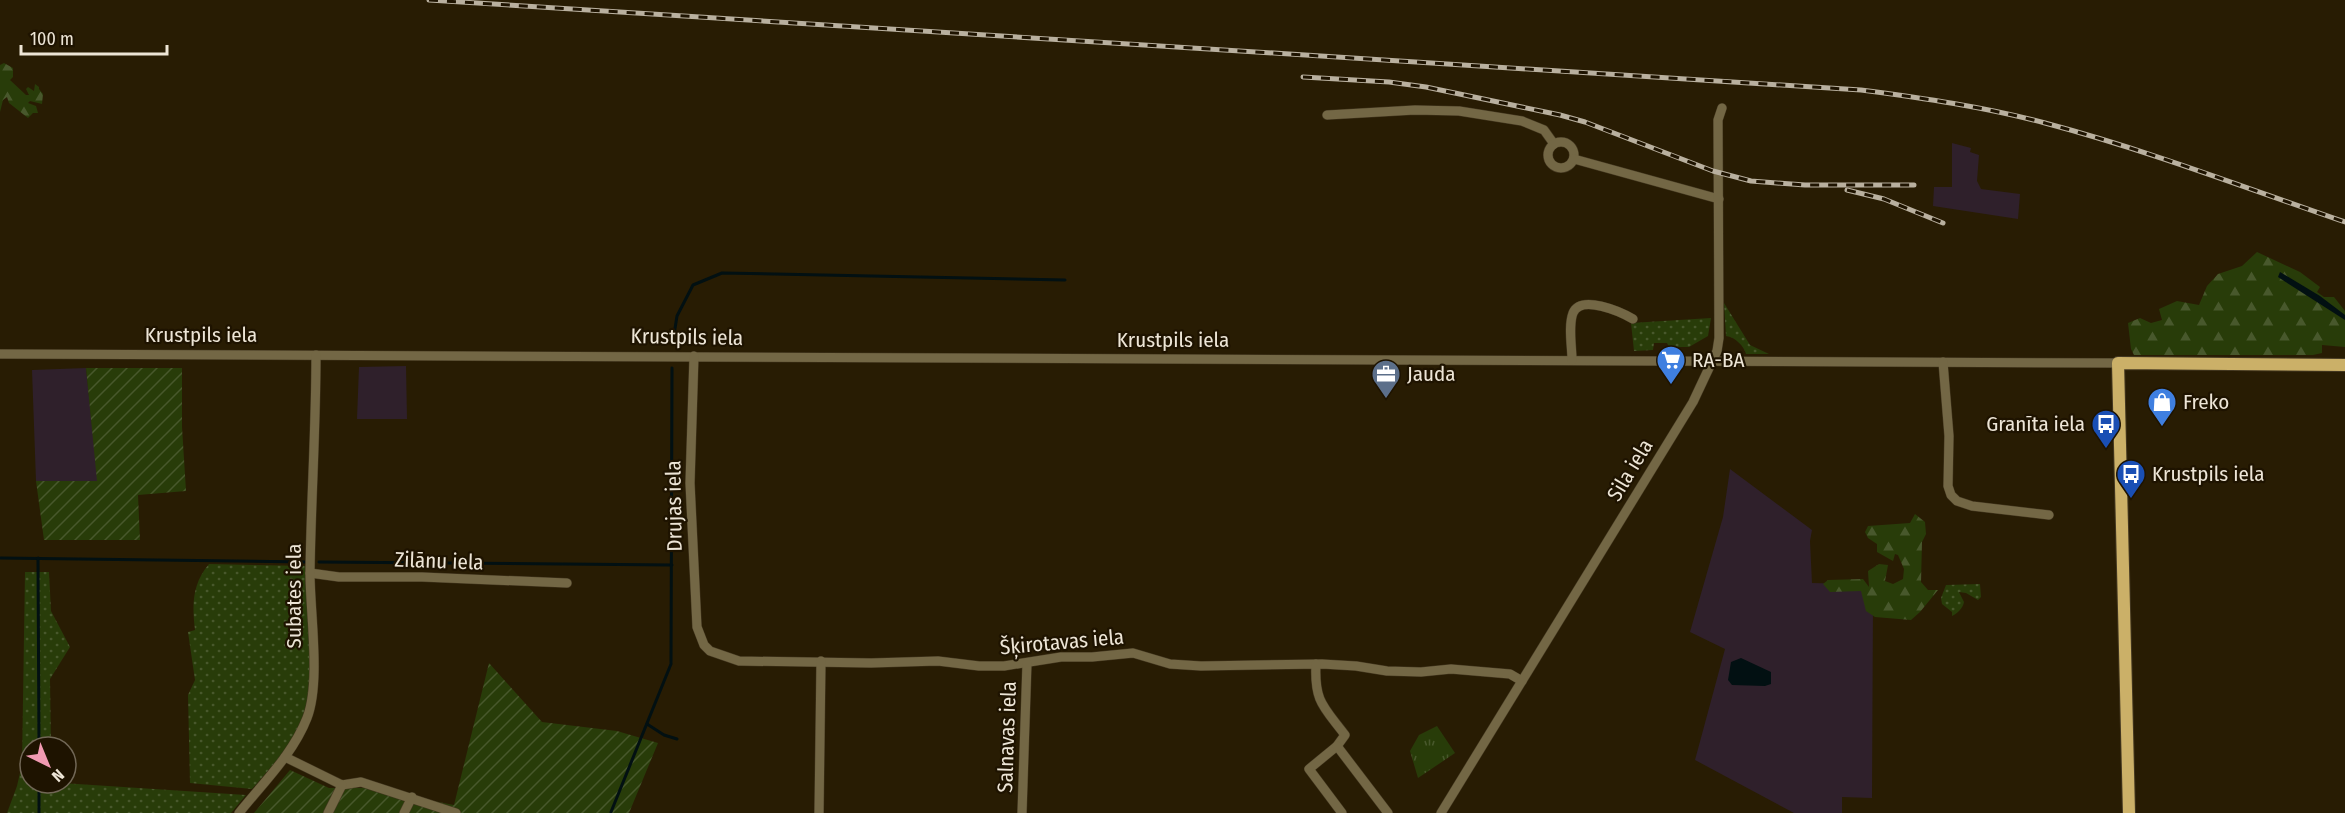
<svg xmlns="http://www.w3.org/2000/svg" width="2345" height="813" font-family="'Fira Sans Condensed',sans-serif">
<defs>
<pattern id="grass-dots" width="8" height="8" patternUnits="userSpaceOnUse" patternTransform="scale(1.5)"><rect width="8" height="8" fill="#283c09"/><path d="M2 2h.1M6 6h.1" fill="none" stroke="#48582c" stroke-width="1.8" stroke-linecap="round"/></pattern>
<pattern id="forest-firs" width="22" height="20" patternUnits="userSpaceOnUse" patternTransform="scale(1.5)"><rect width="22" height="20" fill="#283c09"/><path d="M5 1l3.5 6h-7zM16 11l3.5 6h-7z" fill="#48582c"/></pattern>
<pattern id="park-tufts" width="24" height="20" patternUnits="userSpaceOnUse" patternTransform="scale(1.5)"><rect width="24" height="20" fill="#283c09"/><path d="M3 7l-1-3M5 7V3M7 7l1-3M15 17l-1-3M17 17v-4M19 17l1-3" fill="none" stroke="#48582c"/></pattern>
<pattern id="garden-furrows" width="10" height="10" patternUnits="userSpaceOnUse" patternTransform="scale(1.5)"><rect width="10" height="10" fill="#283c09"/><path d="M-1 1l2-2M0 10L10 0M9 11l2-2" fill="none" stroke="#48582c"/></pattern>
</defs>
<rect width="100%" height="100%" fill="#281c03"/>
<g fill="#2f202b">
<path d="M1952 143 1971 148 1970 152 1979 155 1977 181 1981 189 2020 194 2018 219 1933 206 1934 187H1952Z"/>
<path d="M406 366 407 419H357L359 367Z"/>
<path d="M86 368 98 482 36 481 32 370Z"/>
<path d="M1730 469 1812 530 1810 541 1812 583 1856 584 1873 602 1872 798 1842 797V813H1794L1695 760 1725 649 1690 632 1723 517Z"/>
</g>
<g fill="url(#grass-dots)">
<path d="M1724 303 1750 345 1769 354H1746C1744 346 1735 337 1726 336Z"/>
<path d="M1711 318 1708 336 1689 347H1669L1667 343H1654L1653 350 1634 351 1631 323Z"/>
<path d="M209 564 308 566C310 620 322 696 290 743 279 759 265 774 252 789L190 783 188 695 195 680 188 632 195 630C192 605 192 584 209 564Z"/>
<path d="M25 572H49L51 611 70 647 50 679 51 747H30V783H62L246 795 231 813H7L17 786 22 764Z"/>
<path d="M1980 584 1981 597 1978 600 1966 593 1959 592 1964 602C1963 608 1957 614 1952 616V612L1942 604 1941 598 1946 585Z"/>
</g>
<g fill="url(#forest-firs)">
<path d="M4 63 13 68V77L10 80 26 95H29L26 89 28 87 34 91 35 84 39 87V89L43 94 42 104 30 101 28 103 36 106 38 113H33L28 118 9 103 7 97 3 100 0 112V65Z"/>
<path d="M2257 252 2300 272 2320 287 2317 292 2324 297H2334L2345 311V347L2322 345V353L2313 355H2134L2131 349 2128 323 2140 318 2151 323 2162 320 2159 309 2177 301 2199 305 2207 286 2218 274 2242 266Z"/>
<path d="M1915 514 1925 522 1926 534 1922 542 1921 582 1928 590H1938L1920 612 1911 620 1875 617 1866 611 1861 591 1830 592 1823 584 1828 580 1863 579 1869 587 1868 571 1879 564 1888 565 1885 581 1893 584 1903 579 1904 569 1898 555 1895 554 1893 561 1877 552V544L1868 538 1865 532 1868 526 1910 523Z"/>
</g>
<path fill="url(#park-tufts)" d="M1437 726 1455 753 1418 778 1410 751 1419 735Z"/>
<g fill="url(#garden-furrows)">
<path d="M86 368H182V427L186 491 138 495 140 540H44L36 481H97Z"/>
<path d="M489 663 542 722 617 731 658 743 629 813H254L290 770 329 788H366L454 805Z"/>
</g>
<g fill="#021012">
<path d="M2280 272 2320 296 2345 315V320L2278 277Z"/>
<path d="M1741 658 1771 672V684L1765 686 1732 685 1728 680 1731 662Z"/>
</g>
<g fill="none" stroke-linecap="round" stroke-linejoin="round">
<g stroke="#021012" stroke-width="3">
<path d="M673 341 677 316 693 285 722 273 1065 280"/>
<path d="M0 558 306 562"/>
<path d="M38 558 39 747"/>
<path d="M319 562 672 565"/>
<path d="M647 724 664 735 677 739"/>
<path d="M611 812 671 664 672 368"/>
<path d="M39 813V784"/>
</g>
<g stroke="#443821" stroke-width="10">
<g id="minor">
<path d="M1327 115 1415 110 1459 111 1522 121 1544 130 1554 144"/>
<circle cx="1561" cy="155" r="13"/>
<path d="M1574 159 1719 199"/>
<path d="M0 354 2118 363"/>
<path d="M694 356 690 483 697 627 704 645 710 651 739 661 871 663 938 661 979 666H1004L1061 657H1092L1133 653 1170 664 1201 666 1322 664 1356 666 1387 671 1421 672 1451 669 1510 674 1522 681"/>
<path d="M1572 360C1572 347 1568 326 1573 313 1581 294 1621 312 1633 319"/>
<path d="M1943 362 1949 436 1948 486 1951 495 1957 501 1972 506 2049 515"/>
<path d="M310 573 339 577H422L567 583"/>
<path d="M1316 664C1314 702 1324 707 1345 735L1337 746 1309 769 1342 813"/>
<path d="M1337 746 1388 813"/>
<path d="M285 757 342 785 361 782 456 813"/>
<path d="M239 813C263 783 293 754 307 718 321 682 310 613 310 573 311 500 316 428 316 355"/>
<path d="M328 813 342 785"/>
<path d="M404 813 412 797"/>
<path d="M819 813 821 661"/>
<path d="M1022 813 1027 663"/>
<path d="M1441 813 1693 402 1717 351 1719 338 1718 120 1722 108"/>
</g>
</g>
<g stroke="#443821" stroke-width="14">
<path id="major" d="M2129 813 2118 363 2345 365"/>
</g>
<use href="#minor" stroke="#736745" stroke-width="9"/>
<use href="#major" stroke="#cbb068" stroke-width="12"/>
<g stroke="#b9b09f" stroke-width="5">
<g id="rail">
<path d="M429 0 1861 90C1923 98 1985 107 2045 123 2147 150 2246 188 2345 222"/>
<path d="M1303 77 1389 82 1426 87 1560 115 1585 122 1713 171 1751 181 1805 185H1914"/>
<path d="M1847 190 1884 199 1943 223"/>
</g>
</g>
<use href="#rail" stroke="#1e1300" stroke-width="3" stroke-dasharray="9" stroke-linecap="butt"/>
</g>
<defs>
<g id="supermarket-pin" transform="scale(1.5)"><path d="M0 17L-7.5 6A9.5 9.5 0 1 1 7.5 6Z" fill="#3f7fe0" stroke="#1e1300"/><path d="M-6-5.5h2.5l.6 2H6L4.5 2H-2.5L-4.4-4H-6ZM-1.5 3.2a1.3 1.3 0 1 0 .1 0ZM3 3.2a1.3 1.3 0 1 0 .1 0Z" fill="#fff"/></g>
<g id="office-pin" transform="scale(1.5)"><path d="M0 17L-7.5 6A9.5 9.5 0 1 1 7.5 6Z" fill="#5c6f8a" stroke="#1e1300"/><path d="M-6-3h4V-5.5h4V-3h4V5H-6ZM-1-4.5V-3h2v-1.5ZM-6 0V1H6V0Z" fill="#fff"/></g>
<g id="shop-pin" transform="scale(1.5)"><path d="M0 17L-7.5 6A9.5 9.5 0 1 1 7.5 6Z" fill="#3f7fe0" stroke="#1e1300"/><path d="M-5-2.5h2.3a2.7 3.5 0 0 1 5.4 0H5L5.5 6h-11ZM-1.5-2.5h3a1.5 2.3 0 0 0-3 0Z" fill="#fff"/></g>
<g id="bus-pin" transform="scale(1.5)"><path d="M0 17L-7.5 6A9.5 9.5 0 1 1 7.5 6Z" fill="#1a4fb4" stroke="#1e1300"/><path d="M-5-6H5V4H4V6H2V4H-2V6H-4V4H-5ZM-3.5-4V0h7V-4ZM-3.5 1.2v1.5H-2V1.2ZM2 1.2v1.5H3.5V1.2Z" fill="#fff"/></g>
</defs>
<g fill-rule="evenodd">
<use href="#supermarket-pin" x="1671" y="360"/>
<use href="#office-pin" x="1386" y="374"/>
<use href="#shop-pin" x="2162" y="402"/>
<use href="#bus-pin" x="2106" y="424"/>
<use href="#bus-pin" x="2131" y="474"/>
</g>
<g text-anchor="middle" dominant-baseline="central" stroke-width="4.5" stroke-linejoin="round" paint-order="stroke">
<g font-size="21" fill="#ede5d6" stroke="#1e1300">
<text x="201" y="335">Krustpils iela</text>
<text transform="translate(687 337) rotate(1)">Krustpils iela</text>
<text x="1173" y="340">Krustpils iela</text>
<text transform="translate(1630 470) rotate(-59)">Sila iela</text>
<text transform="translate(674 506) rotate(-91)">Drujas iela</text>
<text transform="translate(439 561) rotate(2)">Zilānu iela</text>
<text transform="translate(294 596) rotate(-90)">Subates iela</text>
<text transform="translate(1062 642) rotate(-5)">Šķirotavas iela</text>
<text transform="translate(1007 737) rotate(-88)">Salnavas iela</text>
</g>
<g font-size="21" fill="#ede5d6" stroke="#1e1300" text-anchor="start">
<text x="1692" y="360">RA-BA</text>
<text x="1407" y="374">Jauda</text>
<text x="2183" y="402">Freko</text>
<text x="2085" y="424" text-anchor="end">Granīta iela</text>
<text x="2152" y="474">Krustpils iela</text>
</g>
</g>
<g transform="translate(48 765) rotate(137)"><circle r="28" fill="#1e1300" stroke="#716756" stroke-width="1.5"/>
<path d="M0-4.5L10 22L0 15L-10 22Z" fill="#f19ab2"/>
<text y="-9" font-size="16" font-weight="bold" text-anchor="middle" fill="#ede5d6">N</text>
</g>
<path d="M21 45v9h146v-9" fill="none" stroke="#ede5d6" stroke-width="3"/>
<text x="30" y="45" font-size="18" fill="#ede5d6" stroke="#1e1300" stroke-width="4.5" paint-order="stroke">100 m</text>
</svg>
